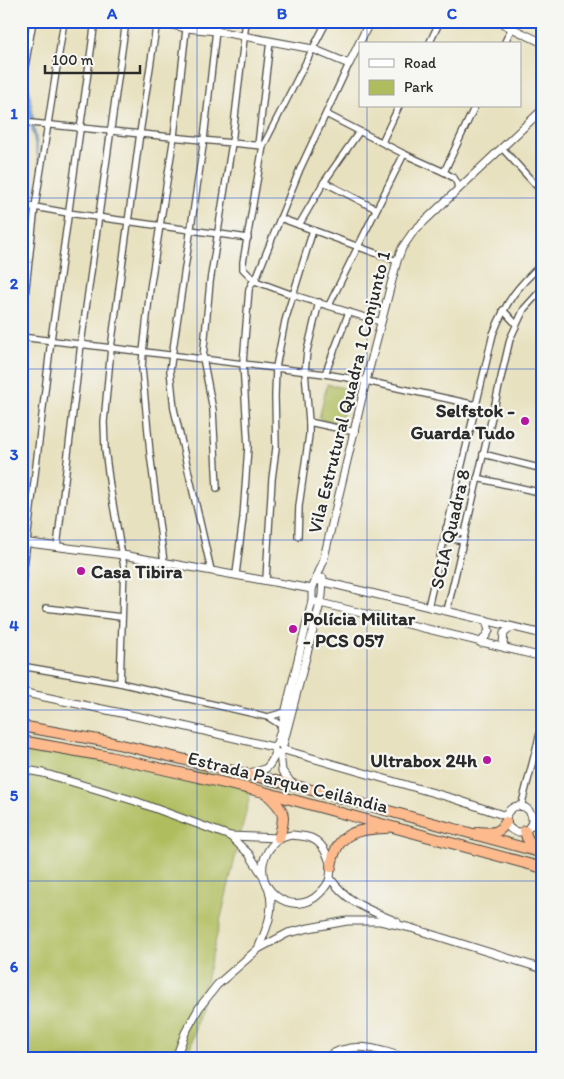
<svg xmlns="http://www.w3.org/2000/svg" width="564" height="1079" font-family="Itim,sans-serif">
<rect width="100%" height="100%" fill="#f6f6f2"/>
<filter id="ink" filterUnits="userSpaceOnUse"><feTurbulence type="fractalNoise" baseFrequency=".02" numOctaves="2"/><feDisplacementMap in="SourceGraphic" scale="10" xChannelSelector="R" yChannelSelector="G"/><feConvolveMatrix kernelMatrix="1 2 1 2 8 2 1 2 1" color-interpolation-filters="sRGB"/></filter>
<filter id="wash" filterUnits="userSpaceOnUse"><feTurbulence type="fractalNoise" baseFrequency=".0096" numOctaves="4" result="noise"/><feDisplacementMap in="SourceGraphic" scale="20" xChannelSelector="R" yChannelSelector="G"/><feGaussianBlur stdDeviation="1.12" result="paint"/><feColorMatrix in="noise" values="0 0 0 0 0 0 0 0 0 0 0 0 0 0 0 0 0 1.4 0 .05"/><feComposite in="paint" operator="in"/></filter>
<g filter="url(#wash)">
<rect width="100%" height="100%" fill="#e8e1bf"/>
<g fill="#b0bd5f" stroke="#6e7445">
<path d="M327 384 348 389 341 424 319 419Z"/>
<path d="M21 741 253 782 188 1058H21Z"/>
</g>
<path fill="#68a4d9" stroke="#4a6882" d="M21 32 41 174 21 74Z"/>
</g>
<g filter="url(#ink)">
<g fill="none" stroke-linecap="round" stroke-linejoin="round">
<g stroke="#474641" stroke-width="8">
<g id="minor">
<path d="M327 21 263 146 243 262V269L255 281 293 295 381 322"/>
<path d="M429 44 440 21"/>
<path d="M504 44 515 21"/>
<path d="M21 89 33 21"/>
<path d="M326 114 404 154 444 172 454 178 457 183 458 190"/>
<path d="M21 122 263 146"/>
<path d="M382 142 399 106"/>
<path d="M258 145 270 41"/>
<path d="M502 148 543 193"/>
<path d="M444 172 475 106"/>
<path d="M324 182 376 209"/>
<path d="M21 206 35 207 68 213 248 238"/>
<path d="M280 218 397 261"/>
<path d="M299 225 324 182 359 132"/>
<path d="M329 305 404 154"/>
<path d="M503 310 516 324"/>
<path d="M21 331 35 207 64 21"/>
<path d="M21 337 325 374 366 381 476 405"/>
<path d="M325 374 349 312"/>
<path d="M309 422 355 432"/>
<path d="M483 454 543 469"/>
<path d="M477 478 543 493"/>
<path d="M217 488 213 410 203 358 210 282 232 143 246 21"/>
<path d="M446 528 464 533"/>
<path d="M298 536 299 506 309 435V422L305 371 307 351 319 302"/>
<path d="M444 537 463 541"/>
<path d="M57 547 81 344 126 21"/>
<path d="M164 562 150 453 142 368 143 352 150 289 174 136 187 21"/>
<path d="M211 570 174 409 170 370 204 139 217 21"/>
<path d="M236 574 243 518 248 447 243 363 249 289 252 283 255 281 300 169 349 64"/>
<path d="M266 580 272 479 276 448 275 396 276 367 285 321 313 230"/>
<path d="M21 592 51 340 95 21"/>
<path d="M428 607 493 334C507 300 516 288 543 263"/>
<path d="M46 608 121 617"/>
<path d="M447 611 510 339 524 309 543 288"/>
<path d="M21 666 120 683 268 717 282 726"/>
<path d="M120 683 124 567 110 487 105 449 104 422 111 348 140 133 157 21"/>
<path d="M268 717 285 712"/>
<path d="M521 807 543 722"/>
</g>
</g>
<g stroke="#474641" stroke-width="9">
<g id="tertiary">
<path d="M155 21 186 28 216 31 313 49 349 64 370 21"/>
<path d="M497 21 543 43"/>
<path d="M21 542 123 555 312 589"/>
<path d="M316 580 543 634"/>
<path d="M312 601 543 657"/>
<path d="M481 643 489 631 486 620"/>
<path d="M505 648 503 643 504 633 512 627"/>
<path d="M21 692 183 726 273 747"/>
<path d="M277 743 281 744 284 750 280 753H276L273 747 277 743 282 726 312 601V589L323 562 366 381 397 261 402 248 413 232 543 109"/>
<path d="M283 745 322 596 323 578"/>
<path d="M284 750 455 799 506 816"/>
<path d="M280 753 282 771 293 785"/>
<path d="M21 769 43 773 135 801 230 836 249 854 262 874"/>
<path d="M249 773C266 770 268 770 276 753"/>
<circle cx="519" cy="819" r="13"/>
<path d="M532 824 543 827"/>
<path d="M292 835C298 836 305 836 311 838 325 844 333 863 330 877 329 883 324 889 320 893 292 922 247 885 268 851 274 841 281 837 292 835Z"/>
<path d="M230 836 279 838"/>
<path d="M330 878C350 905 368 909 397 922"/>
<path d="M258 949C266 930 275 911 269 890"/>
<path d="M176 1058 185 1033 199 1008 217 985 258 949 288 933 309 928 347 921H380L411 928 543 969"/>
<path d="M325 1058C353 1040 376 1048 405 1058"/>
</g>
</g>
<g stroke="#474641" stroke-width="12">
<g id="motorway">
<path d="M21 726 109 742 293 785 543 853"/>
<path d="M21 741 110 757 264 792 543 868"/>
<path d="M267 794C285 811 286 814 279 838"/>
<path d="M525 831 527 838 536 851"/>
<path d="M479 832C493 833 499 834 506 822"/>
<path d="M331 867C336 833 355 829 386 828"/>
</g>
</g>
<use href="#minor" stroke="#fff" stroke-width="5.5"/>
<use href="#tertiary" stroke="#fff" stroke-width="7"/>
<use href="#motorway" stroke="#fcba8d" stroke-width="10"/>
</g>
</g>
<path fill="none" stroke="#1d4ed8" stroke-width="1" stroke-opacity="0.55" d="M197 21V1058M367 21V44M367 106V1058M21 198H543M21 369H543M21 540H543M21 710H543M21 881H543"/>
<g fill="#b5179e" stroke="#f6f6f2" stroke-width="2">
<circle cx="525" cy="421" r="5"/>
<circle cx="81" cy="571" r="5"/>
<circle cx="293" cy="629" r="5"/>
<circle cx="487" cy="760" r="5"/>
</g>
<g text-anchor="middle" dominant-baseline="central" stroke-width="4.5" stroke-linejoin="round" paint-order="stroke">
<g font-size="19" fill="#2b2b2b" stroke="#f6f6f2">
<text transform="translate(349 392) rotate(-76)">Vila Estrutural Quadra 1 Conjunto 1</text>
<text transform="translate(450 529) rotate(-77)">SCIA Quadra 8</text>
<text transform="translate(288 782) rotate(14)">Estrada Parque Ceilândia</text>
</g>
<g font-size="19" font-weight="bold" fill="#2b2b2b" stroke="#f6f6f2" text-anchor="end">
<text x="515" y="410">Selfstok -<tspan x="515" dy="22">Guarda Tudo</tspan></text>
<text x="91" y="571" text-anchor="start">Casa Tibira</text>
<text x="303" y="618" text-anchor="start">Polícia Militar<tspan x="303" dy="22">- PCS 057</tspan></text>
<text x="477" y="760">Ultrabox 24h</text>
</g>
</g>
<rect width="564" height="1079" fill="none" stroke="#f6f6f2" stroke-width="55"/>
<rect x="359" y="42" width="162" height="65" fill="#f6f6f2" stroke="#a5a5a2"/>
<rect x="369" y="59" width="25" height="8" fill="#ffffff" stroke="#a5a5a2"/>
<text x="404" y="68" font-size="15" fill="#2b2b2b">Road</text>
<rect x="369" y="80" width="25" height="15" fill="#b0bd5f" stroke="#a5a5a2"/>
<text x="404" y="92" font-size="15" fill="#2b2b2b">Park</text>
<path d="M45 65v8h95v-8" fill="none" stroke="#2b2b2b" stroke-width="2.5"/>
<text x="52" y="65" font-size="15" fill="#2b2b2b" stroke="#f6f6f2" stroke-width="4" paint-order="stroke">100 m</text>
<rect x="28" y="28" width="508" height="1024" fill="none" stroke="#1d4ed8" stroke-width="2"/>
<g font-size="16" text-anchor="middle" font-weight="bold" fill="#1d4ed8">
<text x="112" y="19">A</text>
<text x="282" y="19">B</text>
<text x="452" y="19">C</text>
<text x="14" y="119">1</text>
<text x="14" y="289">2</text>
<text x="14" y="460">3</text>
<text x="14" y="631">4</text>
<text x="14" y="801">5</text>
<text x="14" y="972">6</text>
</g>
</svg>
